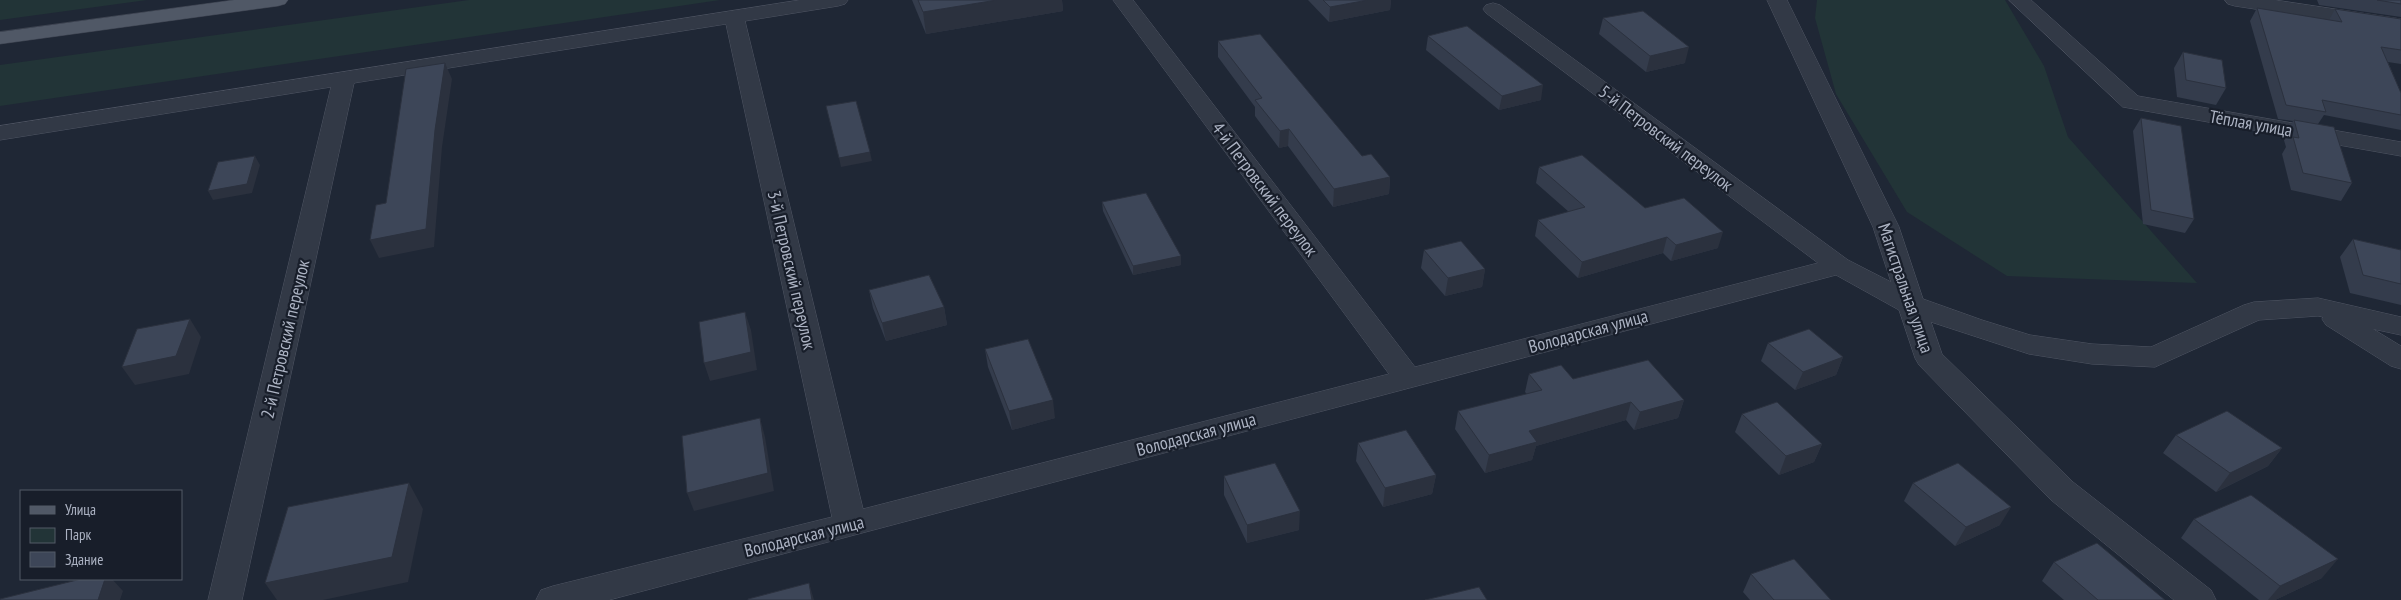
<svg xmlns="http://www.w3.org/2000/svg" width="2401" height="600" font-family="'PT Sans Narrow',sans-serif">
<rect width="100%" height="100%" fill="#1f2735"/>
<g fill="#223437">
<path d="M0 0H147L0 20Z"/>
<path d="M469 0H720L0 106V65Z"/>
<path d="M1817 0H2005L2044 66 2068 137 2197 283 2007 276 1907 212 1836 94 1815 18Z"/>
</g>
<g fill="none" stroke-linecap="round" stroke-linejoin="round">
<g stroke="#505664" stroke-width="1">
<g id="minor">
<path d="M800 0H848L845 4 838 6 745 21 863 509 1389 374 1113 0H1133L1415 367 1818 263 1486 13 1483 9 1486 5 1493 3 1500 5 1848 260 1891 282 1873 227 1767 0H1787L1899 227 1923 299 1982 320 2030 335 2092 344 2151 347 2244 305 2254 302 2318 298 2401 317V335L2373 329 2401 346V369L2391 366 2326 325 2322 319 2323 317 2318 316 2259 320 2155 367 2092 364 2029 354 1931 322 1942 354 2073 482 2211 590 2216 600H2174L2051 500 1919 365 1915 358 1899 310 1836 275 609 600H536L541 590 553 586 832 517 726 24 354 83 242 600H208L331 87 0 140V126Z"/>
<path d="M2009 0H2031L2138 96 2401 142V156L2123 107Z"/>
<path d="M2225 0H2275L2401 19V31L2235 6 2228 4Z"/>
</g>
</g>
<g stroke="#3c424f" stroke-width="1">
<path id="major" d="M234 0H288L285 4 278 6 0 44V32Z"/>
</g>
<use href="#minor" fill="#323946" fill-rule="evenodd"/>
<use href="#major" fill="#505866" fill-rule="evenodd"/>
</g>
<g fill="#343c4c">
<path d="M912 0H1062L1063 11 926 34Z"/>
<path d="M1308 0H1391L1390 10 1329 22Z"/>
<path d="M2317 0H2401V17L2319 5Z"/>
<path d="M2257 8 2329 20 2335 9 2401 19V64L2388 62 2401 93V130L2324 115 2318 124 2352 183 2341 201 2291 190 2282 154 2286 147 2283 137 2293 121 2278 119 2250 21Z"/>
<path d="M1603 18 1685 63 1646 72 1599 34Z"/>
<path d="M1428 36 1541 100 1499 110 1426 50Z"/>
<path d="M1218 41 1362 156 1390 177 1389 194 1333 207 1288 146 1279 148 1255 116V107L1218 57Z"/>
<path d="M2183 52 2226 88 2216 105 2177 97 2174 68Z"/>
<path d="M2141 118 2194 219 2185 233 2143 224 2133 131Z"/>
<path d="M1539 167 1645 208 1718 248 1671 261 1663 253 1578 278 1535 236 1538 220 1569 212 1536 183Z"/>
<path d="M1102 202 1181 265 1133 275 1103 211Z"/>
<path d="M2353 239 2401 250V305L2350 293 2340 257Z"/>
<path d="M1424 250 1485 269 1482 287 1445 296 1421 268Z"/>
<path d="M869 290 944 307 947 325 886 341 873 308Z"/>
<path d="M1768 343 1843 357 1836 375 1795 390 1761 361Z"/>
<path d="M985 349 1055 418 1012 430 988 367Z"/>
<path d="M1529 374 1573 379 1684 400 1678 418 1634 430 1626 420 1536 446 1532 460 1485 473 1455 429 1458 411 1527 394 1525 392Z"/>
<path d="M1742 414 1822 444 1814 462 1779 475 1735 432Z"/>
<path d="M2176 435 2282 448 2268 466 2216 492 2163 453Z"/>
<path d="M1358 443 1436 475 1432 494 1383 507 1356 461Z"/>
<path d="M1224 476 1299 530 1247 543 1224 495Z"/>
<path d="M1913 483 2000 525 1955 546 1904 501Z"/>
<path d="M2194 519 2322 578 2275 600H2259L2181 538Z"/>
<path d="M2054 562 2165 600H2064L2042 581Z"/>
<path d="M1751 574 1831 600H1750L1743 592Z"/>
</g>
<g fill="#2b313e">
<path d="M997 0H1062L1063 11 926 34 923 12Z"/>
<path d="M1368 0H1391L1390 10 1329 22 1330 7Z"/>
<path d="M1689 47 1685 63 1646 72 1650 56Z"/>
<path d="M445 63 452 79 442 147 434 247 379 258 370 240 435 130Z"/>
<path d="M1543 85 1541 100 1499 110 1502 96Z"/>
<path d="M1289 129 1288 146 1279 148 1280 131Z"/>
<path d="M870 152 872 161 841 167 839 158Z"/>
<path d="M255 156 260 165 252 193 213 200 208 191Z"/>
<path d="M1390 177 1389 194 1333 207 1334 189Z"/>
<path d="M1723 232 1718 248 1671 261 1676 245Z"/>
<path d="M1667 237 1663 253 1578 278 1582 262Z"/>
<path d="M1181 256V265L1133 275V266Z"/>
<path d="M1485 269 1482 287 1445 296 1448 278Z"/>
<path d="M944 307 947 325 886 341 882 323Z"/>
<path d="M745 312 751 330 757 370 710 381 704 363Z"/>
<path d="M190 319 201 337 189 374 135 385 122 367Z"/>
<path d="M1843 357 1836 375 1795 390 1803 372Z"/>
<path d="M1053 400 1055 418 1012 430 1009 411Z"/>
<path d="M1684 400 1678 418 1634 430 1640 412Z"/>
<path d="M1631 402 1626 420 1536 446 1532 460 1485 473 1489 455 1529 431Z"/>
<path d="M760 418 765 437 774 491 694 511 687 493Z"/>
<path d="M1822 444 1814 462 1779 475 1786 456Z"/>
<path d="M2282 448 2268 466 2216 492 2230 473Z"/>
<path d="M1436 475 1432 494 1383 507 1385 488Z"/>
<path d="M409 483 423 509 408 582 323 600H277L265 583Z"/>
<path d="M2011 507 2000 525 1955 546 1966 527Z"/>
<path d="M1300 511 1299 530 1247 543V525Z"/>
<path d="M2338 559 2322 578 2275 600H2268L2280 586Z"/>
<path d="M105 579H112L123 591 120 600H98Z"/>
<path d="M809 583 814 600H812Z"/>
</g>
<g fill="#3d4658" stroke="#2b313e">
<path d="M918 0H997L923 12Z"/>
<path d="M1323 0H1368L1330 7Z"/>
<path d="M2377 0H2401V4Z"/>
<path d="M2257 8 2342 22 2335 9 2401 19V50L2381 47 2401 93V115L2322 100 2326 112 2286 105Z"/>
<path d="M1643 11 1689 47 1650 56 1603 18Z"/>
<path d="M1467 26 1543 85 1502 96 1428 36Z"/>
<path d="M1260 34 1362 156 1371 154 1390 177 1334 189 1289 129 1280 131 1255 100 1262 98 1218 41Z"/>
<path d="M2183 52 2222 60 2226 88 2186 80Z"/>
<path d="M445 63 435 130 426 229 370 240 376 205 386 203 406 69Z"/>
<path d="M856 101 870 152 839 158 826 106Z"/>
<path d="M2141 118 2181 126 2194 219 2151 210Z"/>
<path d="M2294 120 2334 127 2352 183 2303 173 2293 137 2299 138Z"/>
<path d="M1582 155 1645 208 1684 198 1723 232 1676 245 1667 237 1582 262 1538 220 1585 207 1539 167Z"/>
<path d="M255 156 247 184 208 191 218 162Z"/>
<path d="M1146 193 1181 256 1133 266 1102 202Z"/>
<path d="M2353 239 2401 250V284L2363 275Z"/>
<path d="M1461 241 1485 269 1448 278 1424 250Z"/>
<path d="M929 275 944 307 882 323 869 290Z"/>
<path d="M745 312 751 352 704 363 699 322Z"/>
<path d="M190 319 176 356 122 367 137 329Z"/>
<path d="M1809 329 1843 357 1803 372 1768 343Z"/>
<path d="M1028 339 1053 400 1009 411 985 349Z"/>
<path d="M1648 360 1684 400 1640 412 1631 402 1529 431 1537 442 1489 455 1458 411 1542 390 1529 374 1561 365 1573 379Z"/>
<path d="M1777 402 1822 444 1786 456 1742 414Z"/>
<path d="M2227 411 2282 448 2230 473 2176 435Z"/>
<path d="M760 418 768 473 687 493 682 436Z"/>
<path d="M1406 430 1436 475 1385 488 1358 443Z"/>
<path d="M1275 463 1300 511 1247 525 1224 476Z"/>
<path d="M1958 463 2011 507 1966 527 1913 483Z"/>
<path d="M409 483 392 557 265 583 288 507Z"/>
<path d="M2251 495 2338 559 2280 586 2194 519Z"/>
<path d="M2097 543 2165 600H2098L2054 562Z"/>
<path d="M1794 559 1831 600H1774L1751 574Z"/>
<path d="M81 579H105L98 600H0V599Z"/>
<path d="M809 583 812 600H748V599Z"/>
<path d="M1479 587 1487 600H1425Z"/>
</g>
<g text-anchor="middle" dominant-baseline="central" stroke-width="4.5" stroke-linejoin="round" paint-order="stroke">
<g font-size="18" fill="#acb3c3" stroke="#181e2a">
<text transform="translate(2251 123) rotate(10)">Тёплая улица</text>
<text transform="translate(1666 138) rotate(37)">5-й Петровский переулок</text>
<text transform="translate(1265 189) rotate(53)">4-й Петровский переулок</text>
<text transform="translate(792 270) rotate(77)">3-й Петровский переулок</text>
<text transform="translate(1906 288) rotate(71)">Магистральная улица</text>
<text transform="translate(1588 331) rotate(-15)">Володарская улица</text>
<text transform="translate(285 339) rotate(-77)">2-й Петровский переулок</text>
<text transform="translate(1196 434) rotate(-15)">Володарская улица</text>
<text transform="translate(804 536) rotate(-14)">Володарская улица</text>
</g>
</g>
<rect x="20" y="490" width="162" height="90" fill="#181e2a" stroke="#535a67"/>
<rect x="30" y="506" width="25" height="8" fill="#505866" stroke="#535a67"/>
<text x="65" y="515" font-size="15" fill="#acb3c3">Улица</text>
<rect x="30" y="528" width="25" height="15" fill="#223437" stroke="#535a67"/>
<text x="65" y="540" font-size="15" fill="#acb3c3">Парк</text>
<rect x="30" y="552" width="25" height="15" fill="#3d4658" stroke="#535a67"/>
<text x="65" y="565" font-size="15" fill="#acb3c3">Здание</text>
</svg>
